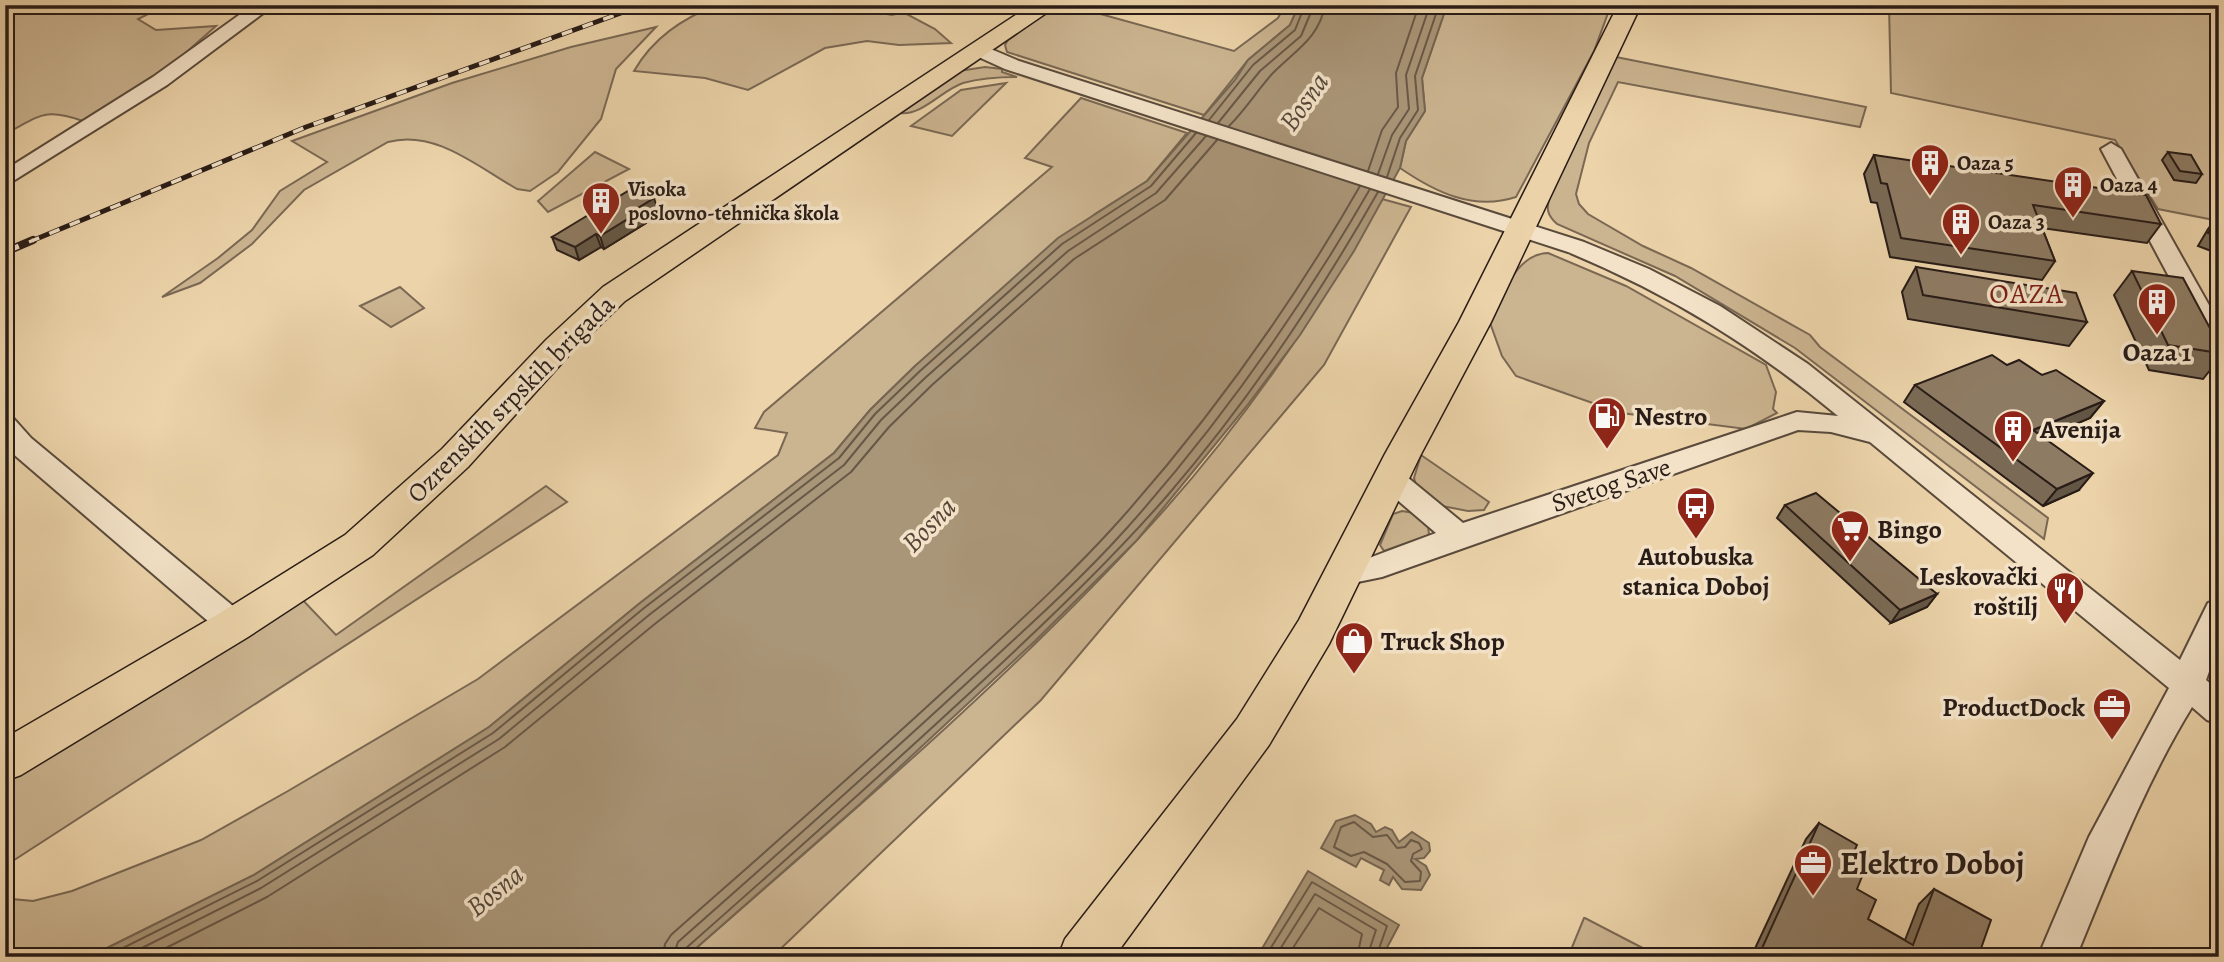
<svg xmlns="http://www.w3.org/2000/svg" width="2224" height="962" font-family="Alegreya,serif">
<rect width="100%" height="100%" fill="#ecd3a9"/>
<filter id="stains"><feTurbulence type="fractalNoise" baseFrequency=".00286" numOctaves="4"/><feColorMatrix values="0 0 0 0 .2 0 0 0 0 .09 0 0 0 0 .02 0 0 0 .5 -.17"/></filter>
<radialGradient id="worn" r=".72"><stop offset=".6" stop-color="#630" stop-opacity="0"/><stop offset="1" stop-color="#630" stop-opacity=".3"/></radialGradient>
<g fill="#cbb490" stroke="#7a6854" stroke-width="2">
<path d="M5 5H166L138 19 156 30 216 26 173 64 83 121C44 107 40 116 5 134Z"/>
<path d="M716 5H837L892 15 903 12 935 29 951 43 899 45 867 41 825 48 748 90 705 78 634 71C653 38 682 19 716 5Z"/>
<path d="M1057 5H1068L1234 51 1278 18 1285 5H1299L1290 25 1248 60 1204 115 1007 52 1005 45 1008 40Z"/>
<path d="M1447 5H1611L1594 51 1516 197C1473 211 1435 192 1400 168L1406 141 1425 111 1422 78Z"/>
<path d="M1889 5H2156L2219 15V221L2158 209 2115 140 1891 93Z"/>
<path d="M656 27 616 69 601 119 558 172 530 191 517 189C478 167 435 129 388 142L304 190 252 244 200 283 162 297 218 258 252 230 280 191 327 162 292 141 452 83 571 47Z"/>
<path d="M1611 56 1866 107 1860 127 1618 82 1589 143 1576 194 1579 204 1588 214 1643 246 1691 268 1810 335 1820 347 2048 518 2044 539 1795 348 1675 276 1557 224C1547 215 1546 209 1550 196Z"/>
<path d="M985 67 1002 69V72L1017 77C999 77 981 78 963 83 942 90 922 116 900 113L959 71Z"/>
<path d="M1006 83 952 136 911 126 961 90Z"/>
<path d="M1081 98 1187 133 1147 181 1095 214 915 366 870 410 834 453 640 603 489 727 254 875 89 957H5V880L12 899 33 901 72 891 201 840 288 791 478 679 778 455 787 433 755 428 764 412 1052 167 1025 158Z"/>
<path d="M595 152 629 169 548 212 538 201Z"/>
<path d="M1382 199 1411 207 1324 365 1041 700 772 957H686C839 823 997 690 1136 541 1231 440 1315 320 1382 199Z"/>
<path d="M1548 253 1626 286 1766 365 1776 392 1773 409 1777 413 1746 429 1621 413 1516 376 1502 356 1489 320C1504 295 1515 254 1548 253Z"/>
<path d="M400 287 424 308 391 327 360 306Z"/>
<path d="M1421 455 1489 502 1484 510 1468 511 1437 505 1416 485 1414 478Z"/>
<path d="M546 486 567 502 5 866V777L298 595 336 635Z"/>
<path d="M1402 511 1414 513 1428 525 1429 535 1384 551 1380 545 1393 514Z"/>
<path d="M1584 918H1585L1660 957H1568Z"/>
</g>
<g fill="#a99577" stroke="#756551" stroke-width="2">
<path d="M1299 5H1447L1422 78 1425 111 1406 141 1400 168 1354 251 1300 335 1246 407 1137 540 1035 641 860 804 686 957H89L254 875 489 727 640 603 834 453 870 410 915 366 1058 238 1147 181 1235 80 1248 60 1290 25Z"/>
<path d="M1355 815 1371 824 1376 832 1385 827 1392 830 1399 842 1412 832 1429 843 1430 851 1424 858 1415 859 1426 866 1430 875 1421 890 1402 889 1393 877 1389 885 1380 880 1384 870 1361 858 1356 867 1321 848 1336 821Z"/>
<path d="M1308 871 1399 925 1382 957H1257Z"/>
</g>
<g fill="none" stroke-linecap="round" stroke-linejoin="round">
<g stroke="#685847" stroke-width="2">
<path d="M1209 120 1253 65 1295 30 1305 5"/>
<path d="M1218 123 1260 71 1301 36 1314 5"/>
<path d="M1229 126C1245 110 1257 91 1272 74 1294 51 1319 39 1325 5"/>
<path d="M1368 171 1382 130 1398 107 1396 73 1419 5"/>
<path d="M1378 174 1392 135 1409 109 1406 75 1430 5"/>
<path d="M1387 177 1400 138 1418 110 1415 76 1439 5"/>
<path d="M1354 822 1373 837 1387 835 1397 848 1405 847 1411 840 1419 843 1422 849 1413 854 1411 861 1421 872 1420 881 1405 882 1387 864 1364 852 1351 856 1334 847 1341 827Z"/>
<path d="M105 957 257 881 493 733 644 608 839 458 875 414 920 371 1062 244 1151 186 1196 133"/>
<path d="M124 957 261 888 499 739 649 615 844 465 881 420 925 378 1068 251 1156 193 1206 136"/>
<path d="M148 957 267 897 505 747 656 623 851 472 889 427 932 385 1074 259 1165 200 1217 140"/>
<path d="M663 957 665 944 671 935C766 851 862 767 956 680 1011 629 1068 578 1119 521 1211 418 1291 306 1360 186"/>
<path d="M673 957 678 942C780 852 882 762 982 669 1031 624 1081 579 1126 529 1220 424 1300 310 1370 189"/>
<path d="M682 957 685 949C787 859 888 769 988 676 1050 618 1111 560 1167 496 1248 402 1317 299 1378 192"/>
<path d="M1265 957 1312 882 1387 926 1376 957"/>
<path d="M1275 957 1315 894 1376 930 1367 957"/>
<path d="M1287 957 1319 908 1362 934 1357 957"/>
</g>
<g stroke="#594a3c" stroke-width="4">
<g id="minor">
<path d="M253 5H274L167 85 5 186V170L153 77Z"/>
<path d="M979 44 1019 61 1584 242 1649 269 1720 306 1808 364 2180 660 2208 603 2219 600V644L2206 680 2219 691V724L2207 720 2192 707C2144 785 2111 872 2076 957H2038L2089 837 2169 688 1870 442 1831 432 1798 430 1382 577 1343 585 1332 581 1328 573 1332 565 1369 558 1436 533 1381 486 1377 479 1381 472 1391 469 1401 472 1463 523 1788 415 1797 412 1838 416C1752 345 1671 295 1568 252L1005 69 972 54 970 50Z"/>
<path d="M2111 143 2121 149 2219 323V354L2210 352 2206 346 2101 149Z"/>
<path d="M5 417 14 419 31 438 245 616 250 625 245 634 234 637 223 634 11 452 5 444Z"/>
</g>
</g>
<g stroke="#281c17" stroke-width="3">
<g id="major">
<path d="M1031 5H1058L625 301 570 354 468 467 373 555 248 637 21 775 5 781V738L220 613 345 535 442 449 546 340 603 287Z"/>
<path d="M1618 5H1641L1491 322 1421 454 1329 644 1269 745 1114 957H1058L1065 939 1237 719 1299 620 1385 454 1459 322Z"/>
</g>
</g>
<use href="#minor" fill="#f3e2c7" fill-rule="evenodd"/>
<use href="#major" fill="#ecd3a9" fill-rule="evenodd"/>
<g stroke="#281c17" stroke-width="5">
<path id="rail-far1" d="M29 242 306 127 643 5"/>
</g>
<g stroke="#281c17" stroke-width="8">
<path id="rail" d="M5 252 33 240"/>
</g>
<use href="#rail-far1" stroke="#f3e2c7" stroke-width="3.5" stroke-dasharray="11" stroke-linecap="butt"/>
<use href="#rail" stroke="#f3e2c7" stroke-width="5" stroke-dasharray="15" stroke-linecap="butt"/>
</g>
<g fill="#7a6a55" stroke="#281c17" stroke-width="2">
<path d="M2168 152 2202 174 2196 183 2174 180 2162 160Z"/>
<path d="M1874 155 2161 224 2147 243 2042 228 2055 261 2042 280 1890 257 1877 203 1871 202 1864 174Z"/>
<path d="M658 211 645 219 646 223 604 249 601 247 579 260 557 250 552 237Z"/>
<path d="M2218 216H2219V254L2198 246 2208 229Z"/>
<path d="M1916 267 2087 322 2069 346 1908 319 1902 292Z"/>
<path d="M2132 271 2219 345V359L2203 379 2149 370 2114 295Z"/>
<path d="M2007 365 2042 375 2104 401 2090 418 2043 438 2079 490 2043 506 1904 402 1915 385Z"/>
<path d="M1785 505 1937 594 1927 607 1891 623 1777 518Z"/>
<path d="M1819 823 1848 866 1868 919 1905 940 1919 904 1934 889 1978 957H1751L1806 839Z"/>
</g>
<g fill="#635645" stroke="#281c17" stroke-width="2">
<path d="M654 198 658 211 645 219 646 223 604 249 600 236 638 208Z"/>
<path d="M596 234 601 247 579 260 575 247Z"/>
<path d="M2104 401 2090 418 2020 448 2033 430Z"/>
<path d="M2093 473 2079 490 2043 506 2057 489Z"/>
<path d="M1937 594 1927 607 1891 623 1900 610Z"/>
</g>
<g fill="#8e7b63" stroke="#281c17" stroke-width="2">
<path d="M2168 152 2191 155 2202 174 2180 171Z"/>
<path d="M1874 155 2146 195 2161 224 2033 205 2055 261 1901 238 1887 184 1881 183Z"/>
<path d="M633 188 654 198 638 208 642 210 600 236 596 234 575 247 552 237Z"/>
<path d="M2218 216H2219V237L2208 233Z"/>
<path d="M1916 267 2076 293 2087 322 1923 295Z"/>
<path d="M2132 271 2183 278 2219 345V353L2168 345Z"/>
<path d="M1992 355 2007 365 2019 360 2042 375 2056 370 2104 401 2033 430 2093 473 2057 489 1915 385Z"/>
<path d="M1816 493 1937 594 1900 610 1785 505Z"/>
<path d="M1819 823 1857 845 1848 866 1863 874 1857 889 1876 900 1868 919 1913 945 1934 889 1991 920 1978 957H1847L1839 952 1837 957H1758Z"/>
</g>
<defs>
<g id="building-pin" transform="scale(2.0125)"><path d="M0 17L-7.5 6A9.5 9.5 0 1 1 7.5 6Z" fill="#8f2418" stroke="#f3e2c7"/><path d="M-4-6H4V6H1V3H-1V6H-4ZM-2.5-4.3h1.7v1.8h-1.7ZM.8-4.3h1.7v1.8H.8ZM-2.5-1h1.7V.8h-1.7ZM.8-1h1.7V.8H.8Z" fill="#fff"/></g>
<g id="fuel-pin" transform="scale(2.0125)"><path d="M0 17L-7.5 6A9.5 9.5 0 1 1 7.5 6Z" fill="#8f2418" stroke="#f3e2c7"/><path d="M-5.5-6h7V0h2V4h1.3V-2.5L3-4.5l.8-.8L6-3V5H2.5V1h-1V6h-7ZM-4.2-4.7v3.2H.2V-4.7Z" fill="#fff"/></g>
<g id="bus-pin" transform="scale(2.0125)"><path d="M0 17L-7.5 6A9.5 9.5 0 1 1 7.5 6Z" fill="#8f2418" stroke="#f3e2c7"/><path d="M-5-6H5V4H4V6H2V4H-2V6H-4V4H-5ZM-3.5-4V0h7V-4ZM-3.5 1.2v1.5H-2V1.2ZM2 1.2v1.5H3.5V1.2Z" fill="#fff"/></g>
<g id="supermarket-pin" transform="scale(2.0125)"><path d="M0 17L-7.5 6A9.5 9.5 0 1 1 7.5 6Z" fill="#8f2418" stroke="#f3e2c7"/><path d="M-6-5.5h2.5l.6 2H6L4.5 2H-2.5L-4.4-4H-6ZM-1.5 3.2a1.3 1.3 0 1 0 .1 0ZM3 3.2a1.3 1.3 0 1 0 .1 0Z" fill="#fff"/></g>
<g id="restaurant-pin" transform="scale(2.0125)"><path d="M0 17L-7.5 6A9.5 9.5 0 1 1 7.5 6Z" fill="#8f2418" stroke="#f3e2c7"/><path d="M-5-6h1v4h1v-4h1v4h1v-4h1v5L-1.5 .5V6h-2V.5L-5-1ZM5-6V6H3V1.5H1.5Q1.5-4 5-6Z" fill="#fff"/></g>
<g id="shop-pin" transform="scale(2.0125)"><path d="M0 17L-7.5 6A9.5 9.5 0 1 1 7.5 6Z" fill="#8f2418" stroke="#f3e2c7"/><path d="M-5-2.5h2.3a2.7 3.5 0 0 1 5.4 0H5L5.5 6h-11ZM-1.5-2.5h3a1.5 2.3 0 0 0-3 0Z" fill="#fff"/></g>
<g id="office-pin" transform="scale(2.0125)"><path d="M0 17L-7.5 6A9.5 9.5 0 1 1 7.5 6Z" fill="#8f2418" stroke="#f3e2c7"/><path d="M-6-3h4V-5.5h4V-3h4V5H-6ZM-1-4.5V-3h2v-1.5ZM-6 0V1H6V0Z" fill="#fff"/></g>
</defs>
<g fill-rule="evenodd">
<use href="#building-pin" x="1930" y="163"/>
<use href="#building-pin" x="2073" y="185"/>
<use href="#building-pin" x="601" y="201"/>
<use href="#building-pin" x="1961" y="222"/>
<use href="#building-pin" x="2157" y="302"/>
<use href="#fuel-pin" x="1607" y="416"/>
<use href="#building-pin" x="2013" y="429"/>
<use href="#bus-pin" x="1696" y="506"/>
<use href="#supermarket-pin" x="1850" y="529"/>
<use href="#restaurant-pin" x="2065" y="591"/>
<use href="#shop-pin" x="1354" y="641"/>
<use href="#office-pin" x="2112" y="707"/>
<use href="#office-pin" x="1813" y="863"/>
</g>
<g text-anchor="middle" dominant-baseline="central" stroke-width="7" stroke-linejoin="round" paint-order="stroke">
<g font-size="21" font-weight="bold" fill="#281c17" stroke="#f3e2c7" text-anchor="start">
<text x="1957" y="163">Oaza 5</text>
<text x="2100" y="185">Oaza 4</text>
<text x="628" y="189">Visoka<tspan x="628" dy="24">poslovno-tehnička škola</tspan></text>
<text x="1988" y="222">Oaza 3</text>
</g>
<g font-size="26" font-weight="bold" fill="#281c17" stroke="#f3e2c7" text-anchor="start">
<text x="2157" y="352" text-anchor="middle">Oaza 1</text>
<text x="1634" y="416">Nestro</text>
<text x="2040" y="429">Avenija</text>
<text x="1877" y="529">Bingo</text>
<text x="1696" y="556" text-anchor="middle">Autobuska<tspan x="1696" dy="30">stanica Doboj</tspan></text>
<text x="2038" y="576" text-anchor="end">Leskovački<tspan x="2038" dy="30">roštilj</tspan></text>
<text x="1381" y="641">Truck Shop</text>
<text x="2085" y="707" text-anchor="end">ProductDock</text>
</g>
<g font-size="26" fill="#281c17" stroke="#f3e2c7">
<text transform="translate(511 399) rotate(-45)">Ozrenskih srpskih brigada</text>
<text transform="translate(1611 485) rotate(-18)">Svetog Save</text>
</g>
<g font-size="28" font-style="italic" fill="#554639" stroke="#f3e2c7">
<text transform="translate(1304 102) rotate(-55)">Bosna</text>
<text transform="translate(929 525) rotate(-46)">Bosna</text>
<text transform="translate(495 891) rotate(-39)">Bosna</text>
</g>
<g font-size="28" letter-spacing="2" fill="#7a1f14" stroke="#f3e2c7">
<text x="2027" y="294">OAZA</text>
</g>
<g font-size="32" font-weight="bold" fill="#281c17" stroke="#f3e2c7" text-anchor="start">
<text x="1840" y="863">Elektro Doboj</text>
</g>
</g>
<rect width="2224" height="962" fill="none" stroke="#ecd3a9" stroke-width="28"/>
<rect x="7" y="7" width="2210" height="948" fill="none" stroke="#281c17" stroke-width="3.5"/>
<rect x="14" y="14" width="2196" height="934" fill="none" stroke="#281c17" stroke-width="2"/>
<rect width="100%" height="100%" filter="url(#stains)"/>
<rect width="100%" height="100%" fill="url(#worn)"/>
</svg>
